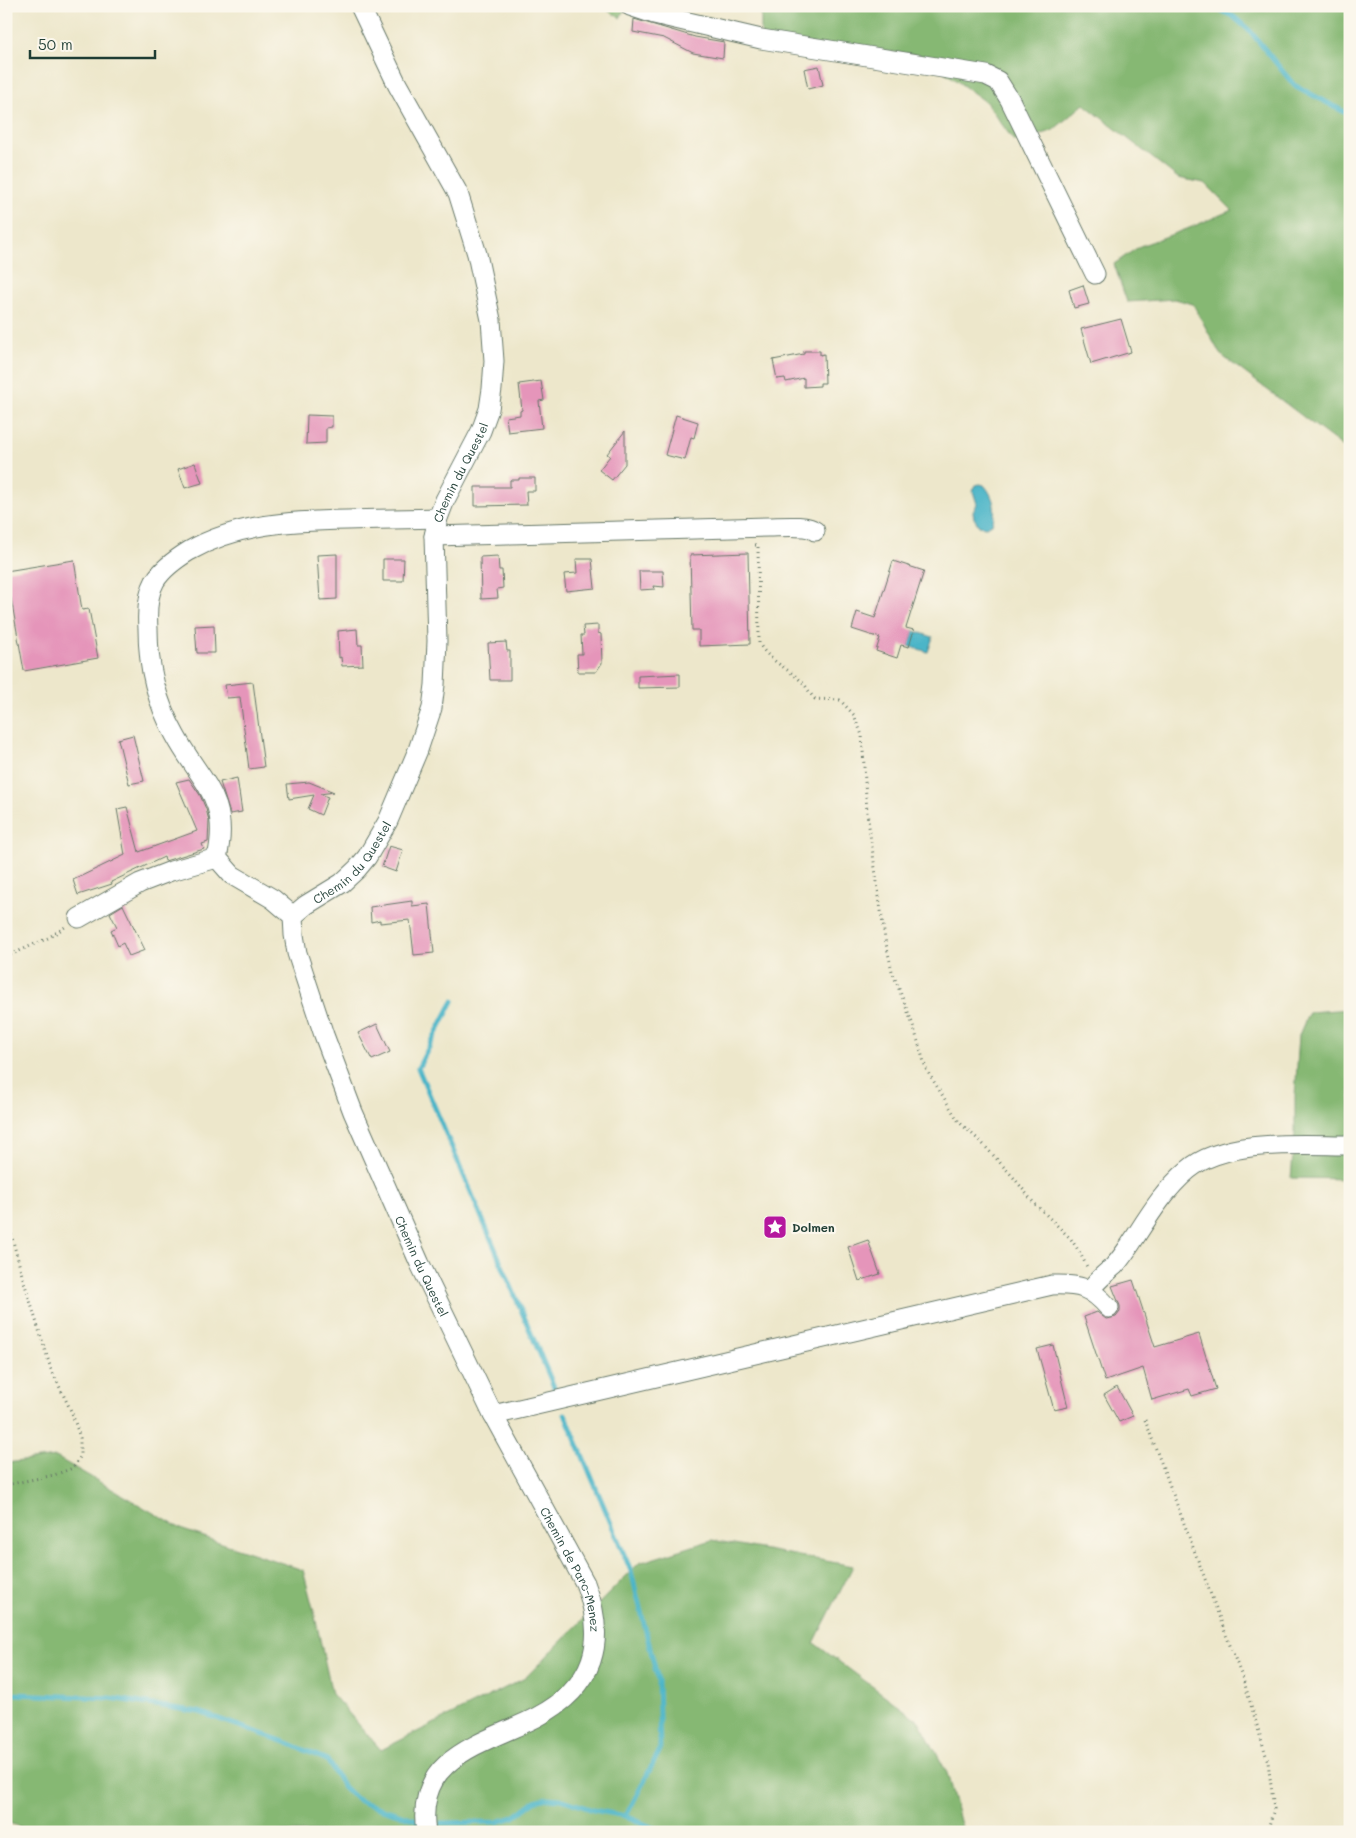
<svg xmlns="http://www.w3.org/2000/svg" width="1356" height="1838" font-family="Mali,sans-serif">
<rect width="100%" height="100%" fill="#fbf7ec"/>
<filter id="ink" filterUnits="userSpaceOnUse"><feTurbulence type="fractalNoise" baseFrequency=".02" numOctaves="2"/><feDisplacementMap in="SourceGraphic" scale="10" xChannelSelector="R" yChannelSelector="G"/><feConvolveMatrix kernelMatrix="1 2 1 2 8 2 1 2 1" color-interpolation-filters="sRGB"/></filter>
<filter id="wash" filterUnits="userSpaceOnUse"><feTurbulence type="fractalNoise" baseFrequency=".0096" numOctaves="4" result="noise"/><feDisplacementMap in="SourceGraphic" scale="20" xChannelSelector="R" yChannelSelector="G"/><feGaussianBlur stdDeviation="1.12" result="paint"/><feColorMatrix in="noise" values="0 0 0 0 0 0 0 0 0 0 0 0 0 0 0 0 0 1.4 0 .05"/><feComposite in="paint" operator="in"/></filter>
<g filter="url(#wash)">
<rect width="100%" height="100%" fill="#ede7cb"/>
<g fill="#86b873" stroke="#527a54">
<path d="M601 6H626L620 18Z"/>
<path d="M761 6H1350V452L1220 354 1193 304 1175 299 1127 302 1114 264 1140 246 1187 229 1232 210 1205 183 1178 178 1084 104 1052 131 1014 141 986 102 921 55 761 39Z"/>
<path d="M1350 1009V1179L1291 1178 1295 1133V1097L1299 1035 1309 1012Z"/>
<path d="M56 1457 183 1530 303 1570 314 1612 332 1694 381 1750 525 1678 639 1563 712 1540 853 1566 814 1643 919 1721 947 1773 963 1832H35L6 1822V1463Z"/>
</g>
<g fill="#4bb5c8" stroke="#35797e">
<path d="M980 484 984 485C994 496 997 510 992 524L986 527 979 526 974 518 973 512 977 504 973 491 976 485Z"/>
<path d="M914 631 933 637 928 652 909 646Z"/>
</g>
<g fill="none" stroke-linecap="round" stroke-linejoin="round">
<g stroke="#4bb5c8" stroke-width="5">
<path d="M1213 6 1234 17 1250 31 1294 85 1350 115"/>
<path d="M453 1001 418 1068 557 1394"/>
<path d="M565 1414 631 1571 658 1680 660 1750 626 1816"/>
<path d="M6 1688 14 1694 110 1698 199 1712 288 1743 327 1760 342 1785 355 1798 364 1803 420 1821"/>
<path d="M441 1823 497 1822 514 1817 535 1801 547 1798 561 1799 593 1810 626 1816 656 1829 691 1832"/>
</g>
</g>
<g id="blocks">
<g fill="#e595ba">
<path d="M634 19 695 37 724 42 723 58 693 53 664 38 633 32Z"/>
<path d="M819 66 823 85 808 89 804 69Z"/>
<path d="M1083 285 1089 304 1074 308 1069 290Z"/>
<path d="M1121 319 1131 352 1091 364 1081 329Z"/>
<path d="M804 351H820V355L824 354 825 383H820V386L804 387V378L786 382 785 378 777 379 773 360 804 354Z"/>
<path d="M541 381 544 400 539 401 542 428 508 432 506 417 520 415V411L522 410 519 384Z"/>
<path d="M307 415 332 416V427L326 428V443L306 444Z"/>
<path d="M676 415 698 422 694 438 691 437 685 460 665 455Z"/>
<path d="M625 431V464L612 480 599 470 610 456 607 454Z"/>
<path d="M195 463 202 483 185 488 178 469Z"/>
<path d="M519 478H535V491H526L527 505 475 506V487H510V480H519Z"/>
<path d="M748 553 750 644 699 646V630H692L690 555Z"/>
<path d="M337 554V599L320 600 317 555Z"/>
<path d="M498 556 499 570H502L503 588 497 589 498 598 481 599 480 557Z"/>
<path d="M383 559H404L403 581H383Z"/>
<path d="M576 559H592L595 588 566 591 564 574 577 573Z"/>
<path d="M74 560 82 610 89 609 98 658 24 671 11 598 6 599V571Z"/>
<path d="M893 561 924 571 906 628 914 630 909 647 901 645 897 658 876 651 880 638 852 629 857 612 875 618Z"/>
<path d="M639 571H663L664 587 654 586 655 589 640 590Z"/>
<path d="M214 625 215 653H197L195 626Z"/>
<path d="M598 625V633L601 634 602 663 596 672H578L577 654H582L581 635H584L583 626Z"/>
<path d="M357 629 358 645H362L363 665 342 666 341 657 339 658 338 631Z"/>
<path d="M506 642 507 651H510V680H490L488 643Z"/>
<path d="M680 674V687L638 688V676Z"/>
<path d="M253 682 264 767 249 769 240 697 227 698 225 685Z"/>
<path d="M133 735 144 781 129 784 118 739Z"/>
<path d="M237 778 242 812 230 814 220 782Z"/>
<path d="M189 779 200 795 206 809 209 821 208 842 202 844 204 849 165 861 164 857 111 882 112 884 78 895 73 880 125 855 117 809 127 807 139 852 197 831 176 782Z"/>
<path d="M309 782 334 792 320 794 328 797 321 815 308 809 314 795 289 799 287 784Z"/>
<path d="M389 846 403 850 396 872 382 867Z"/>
<path d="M412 901V906L429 904 434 953 414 955 410 920 380 923V920L371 922 370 907Z"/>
<path d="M123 905 145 950 129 956 123 943 118 946 111 930 117 927 110 913Z"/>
<path d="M377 1024 390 1052 372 1060 358 1033Z"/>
<path d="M868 1240 880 1274 859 1281 848 1247Z"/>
<path d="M1133 1280 1155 1347 1199 1334 1216 1389 1192 1396 1189 1389 1152 1400 1143 1368 1105 1381 1084 1317 1097 1312 1106 1319 1116 1317 1120 1312V1306L1112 1286Z"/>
<path d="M1053 1345 1068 1407 1054 1410 1037 1349Z"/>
<path d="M1117 1387 1133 1416 1119 1422 1104 1395Z"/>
</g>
</g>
</g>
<g filter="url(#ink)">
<use href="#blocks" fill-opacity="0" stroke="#677869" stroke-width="1"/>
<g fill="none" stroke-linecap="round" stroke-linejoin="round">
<g stroke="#677869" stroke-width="21">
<g id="minor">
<path d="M630 6 654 14 761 39 986 75 998 81 1010 100 1095 274"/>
<path d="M434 536 768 527C780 527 807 524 815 531"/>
<path id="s1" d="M217 858 232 875 273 899 293 916 294 935 297 953 324 1035 353 1112 420 1264 493 1415 585 1583C608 1642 594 1687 537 1717 508 1732 470 1743 446 1765 427 1782 422 1808 426 1832"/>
<path d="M217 858C231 798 200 782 175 735 157 703 148 666 148 629 147 614 147 595 155 581 163 568 176 559 189 551 239 523 291 521 347 520 377 519 407 519 438 518"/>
<path id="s2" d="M293 916 306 905 342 883 357 869 367 857 388 821 418 750 432 708 435 685 437 641 434 536 438 518 445 500 481 431 489 409 492 389 494 361 491 320 477 254 458 193 397 84 360 6"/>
<path d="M79 918 140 883 171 871 217 858"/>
<path d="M1090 1290C1096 1281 1105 1274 1114 1266 1120 1260 1125 1252 1130 1245 1147 1219 1163 1191 1188 1170 1225 1138 1303 1145 1350 1145"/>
<path d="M493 1415 1052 1285C1079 1284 1091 1287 1109 1308"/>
</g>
</g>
<g stroke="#677869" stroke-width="3" stroke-dasharray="1 4" stroke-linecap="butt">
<path d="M755 545H758L759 643C768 660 786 667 800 680 807 686 809 693 815 699L840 700 854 715 862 735 867 812 885 939 892 971 913 1025 926 1069 959 1122 982 1143 1014 1178 1033 1202 1071 1239 1080 1253 1087 1267"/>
<path d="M6 957 48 938 65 927"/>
<path d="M6 1215 22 1275 51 1369 72 1413 80 1438V1457L73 1468 54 1475 6 1485"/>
<path d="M1145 1420 1245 1685 1268 1762 1274 1809 1267 1832"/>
</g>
<use href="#minor" stroke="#fff" stroke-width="19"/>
</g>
</g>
<defs>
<g id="sight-square" transform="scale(1.25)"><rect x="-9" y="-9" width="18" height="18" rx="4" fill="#b5179e" stroke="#fbf7ec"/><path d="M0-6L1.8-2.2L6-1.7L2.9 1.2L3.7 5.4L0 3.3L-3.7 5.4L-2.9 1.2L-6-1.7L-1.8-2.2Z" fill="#fff"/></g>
</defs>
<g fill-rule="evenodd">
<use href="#sight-square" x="775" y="1227"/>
</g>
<g text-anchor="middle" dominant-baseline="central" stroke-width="4.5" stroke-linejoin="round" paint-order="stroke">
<g font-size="12" fill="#1f3d34" stroke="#fbf7ec">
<text stroke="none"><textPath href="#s2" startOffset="500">Chemin du Questel</textPath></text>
<text stroke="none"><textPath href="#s2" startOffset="81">Chemin du Questel</textPath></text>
<text stroke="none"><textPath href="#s1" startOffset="471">Chemin du Questel</textPath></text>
<text stroke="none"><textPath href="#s1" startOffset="810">Chemin de Parc-Menez</textPath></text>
</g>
<g font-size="12" font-weight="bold" fill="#1f3d34" stroke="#fbf7ec" text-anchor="start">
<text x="792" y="1227">Dolmen</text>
</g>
</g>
<rect width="1356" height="1838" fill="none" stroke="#fbf7ec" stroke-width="25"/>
<path d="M30 50v8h125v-8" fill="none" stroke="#1f3d34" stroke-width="2.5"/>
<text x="38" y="50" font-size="15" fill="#1f3d34" stroke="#fbf7ec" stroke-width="4" paint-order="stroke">50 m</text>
</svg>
